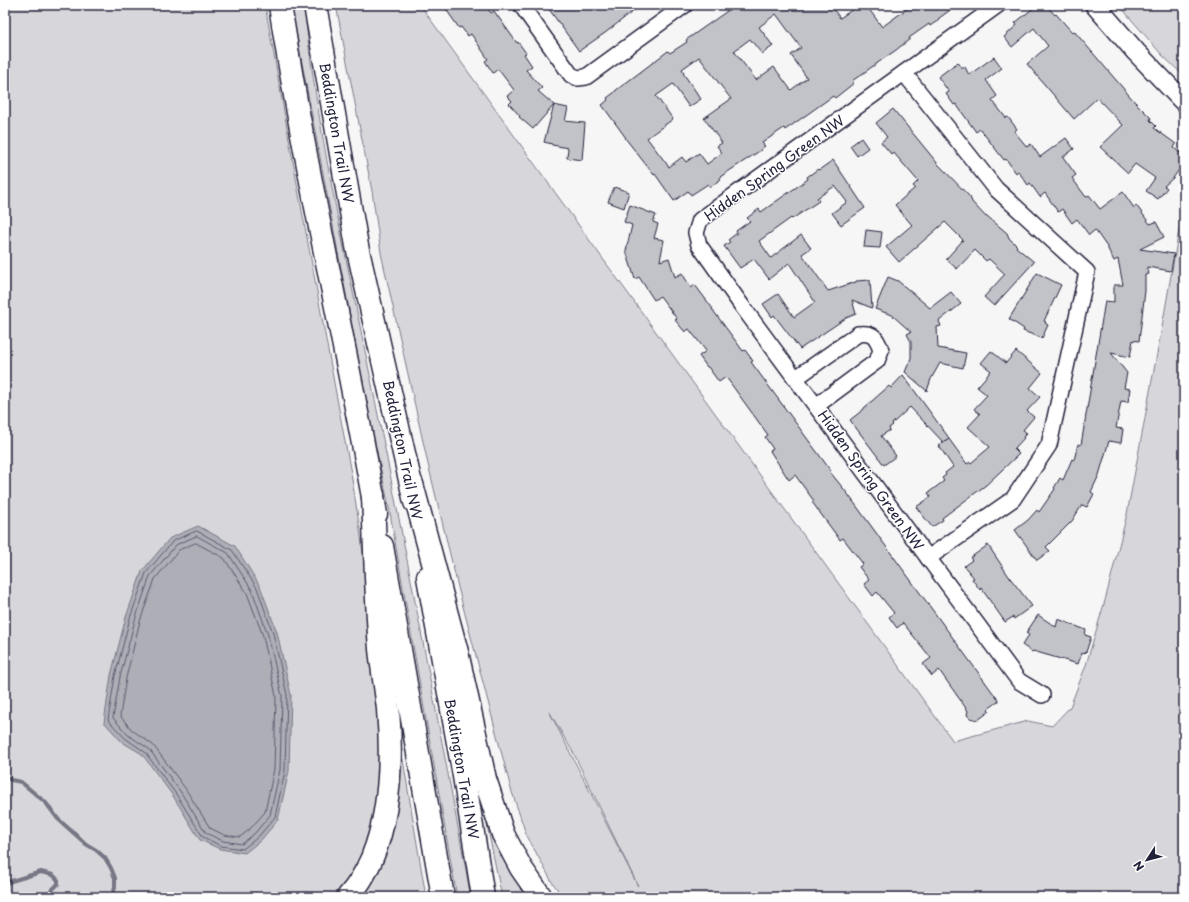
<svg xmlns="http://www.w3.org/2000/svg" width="1189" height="902" font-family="'Playpen Sans',sans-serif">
<rect width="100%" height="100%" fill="#f6f6f7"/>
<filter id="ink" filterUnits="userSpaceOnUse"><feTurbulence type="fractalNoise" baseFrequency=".025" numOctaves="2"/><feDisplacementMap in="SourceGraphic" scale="8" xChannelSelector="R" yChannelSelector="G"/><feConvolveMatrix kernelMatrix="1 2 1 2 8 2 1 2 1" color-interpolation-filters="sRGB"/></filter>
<g filter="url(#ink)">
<g fill="#d7d7db" stroke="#7c7c8b" fill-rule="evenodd">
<path d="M5 5H265L297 184 352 479 360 530 368 591 380 749 375 819 366 848 353 873 335 897H5Z"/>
<path d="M291 5H304C318 138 349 269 375 400 409 565 440 731 471 897H457L389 507 370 420Z"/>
<path d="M336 5H420L603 259 953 741 1028 721 1052 726 1070 707 1086 665 1106 597 1127 514 1162 327 1184 201V897H563L552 882 526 834 511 789 460 595 428 464 381 253 372 191ZM549 711 574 754 638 886Z"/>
<path d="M1119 5H1184V76L1162 55Z"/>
<path d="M402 754 426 897H354L396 757Z"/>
<path d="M483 806 532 897H502Z"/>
</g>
<path fill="#aeaeb7" stroke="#767685" d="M198 526 235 546 260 586 277 632 291 695 289 771 278 820 261 840 245 853 220 849 200 840 173 796 142 754 122 742 104 722 111 675 126 617 142 571 170 538Z"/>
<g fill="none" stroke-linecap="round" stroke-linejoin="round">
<g stroke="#5a5a6d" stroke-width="1">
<path d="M197 531 232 550 257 588 273 633 287 695 285 771 275 817 258 837 243 849 221 846 203 837 176 794 145 752 125 738 108 720 115 676 130 618 146 573 173 541Z"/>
<path d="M197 536 228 553 252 590 268 635 282 696 280 770 270 815 255 833 242 844 223 841 206 833 180 791 149 749 128 735 113 718 120 677 135 620 150 576 176 545Z"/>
<path d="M196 543 224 558 247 593 263 636 276 696 274 769 265 812 250 829 240 837 224 835 210 828 185 788 153 745 132 730 120 716 126 678 140 621 155 579 179 550Z"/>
</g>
<g stroke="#767685" stroke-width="4">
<path d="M5 776 11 780 21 782 46 803 58 819 86 844 96 850 105 858 111 868 115 878V888L111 897"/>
<path d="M5 883 41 872 53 875 58 880V884L51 891 50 897"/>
</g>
</g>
<g fill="#c2c2c9" stroke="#22223b" fill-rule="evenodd">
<path d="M443 5H485L491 13 494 11 517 43 518 42 526 53 524 54 532 66 526 70 542 88 538 91 554 105 568 108 565 121 585 123 582 160 567 158 568 148 552 145V144L544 142 554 105 533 129 519 117 520 116 509 104 512 101 507 96 514 90 498 69 493 73 485 61 488 59 471 34 468 36 461 27 459 28Z"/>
<path d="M546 5H641L605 33 579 51Z"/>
<path d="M727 5H830L840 18 859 5H866L882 27 912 5H957L942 16 938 19 939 20 930 26 929 24 909 38 910 39 896 50 852 81 854 83 835 98 833 96 795 123 785 130 784 128 762 143 765 146 761 149V150L720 177 721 179 710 187 708 184 691 195 688 191 674 201 655 174 654 175 625 138H626L602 105 608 100 607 98 615 92V91L639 73 668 51 670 53 687 42 686 40 730 9ZM776 14 801 48 791 55 807 78 791 90 774 67 756 80 734 51 750 39 762 54 773 46 759 27ZM699 57 731 99 704 118 722 143 717 146 722 153 707 164 699 153 686 162 682 157 669 167 647 138 673 119 656 96 673 84 689 107 701 99 683 73H684L682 69Z"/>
<path d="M1037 5H1046L1055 15 1056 14 1072 32 1074 31 1134 101 1151 118 1150 120 1156 126 1154 128 1176 144 1174 148 1184 156V163L1173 178 1164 186 1167 188 1158 199 1146 191 1155 178 1135 164 1128 173 1100 147 1123 125 1097 98 1074 119 1027 64 1048 46 1034 28 1012 47 1004 37 1017 25 1015 23Z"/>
<path d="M994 57 1002 68 986 80 997 96 992 100 1006 118 1008 117 1017 129 1014 131 1027 147 1031 144 1040 157 1066 138 1074 149 1063 157 1076 175 1072 178 1086 197 1089 195 1100 209 1123 192 1134 208 1136 205 1150 224 1156 222 1164 237 1140 249 1174 254 1171 271 1147 267 1149 274 1145 275V291L1139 341 1133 340 1130 357 1111 353 1127 373 1124 388 1130 389 1128 402 1121 401 1116 428 1123 429 1121 443 1109 441 1099 475 1091 492 1094 494 1087 507 1082 505 1072 521 1046 547 1050 551 1037 560 1015 530 1028 520 1037 510 1039 512 1055 489 1054 488 1060 478 1063 480 1072 459 1074 460 1078 444 1081 445 1105 301 1114 302V285H1123L1118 259 1114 261 1107 247 1095 230 1089 235 1077 219 1072 223 1062 209 1058 212 1045 193 1040 197 1030 183 1028 185 1018 171 1016 173 1006 159 1004 160 980 129 976 132 956 104 954 105 946 94 949 92 938 77 958 62 961 67H965L969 75Z"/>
<path d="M893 109 938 164 970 197 972 202 986 217 987 216 1007 233 1009 238 1017 246 1016 247 1034 262 994 306 984 297 1005 274 989 259 986 261 975 250 957 269 946 259 963 240 945 222 899 262 886 247 912 225 895 205 915 188 913 186 918 181 893 152 891 154 881 142 887 137 876 123Z"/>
<path d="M861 138 868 148 857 156 850 146Z"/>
<path d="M833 160 865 208 841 225 832 213 847 202 835 186 817 198 819 201 792 219 791 218 759 241 771 258 801 235 811 248 802 254 828 291 856 282V281L870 280 872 308 852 300 856 314 846 318 800 349 774 315 772 317 763 304 778 294 794 317 815 302 789 263 769 279 754 259 740 268 724 246 730 242 728 240 737 233 736 231 750 221 747 218 759 209 761 212 808 179 807 177 818 169 819 170Z"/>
<path d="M614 187 629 192 624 208 608 202Z"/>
<path d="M630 205 656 215 653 222 658 224 654 238 664 240 660 261 669 258 675 277 682 273 691 288 695 285 713 309H712L743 351 745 350 753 361 751 362 831 471 830 472 847 493 999 701 988 709 990 711 978 720 970 718 967 715 968 711 939 670 932 676 923 664 931 658 903 623 897 628 889 617 894 613 877 592 873 596 864 584 869 580 859 567 863 564 843 538 840 540 812 502 814 501 795 475 789 480 770 451 773 449 765 437 768 435 726 377 719 382 708 367H707L699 356 706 351 689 329 685 332 675 320 677 319 660 296 654 300 639 277 635 279 626 251 632 225 624 222Z"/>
<path d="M866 230 882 232 880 248 864 247Z"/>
<path d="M1037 273 1061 285 1044 321 1046 322 1045 323 1048 325 1042 338 1023 331 1024 329 1009 319Z"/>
<path d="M888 277 898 281 930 308 951 292 961 304 939 321 941 326 937 327 938 348 966 353 963 368 940 363 931 379 927 391 905 372 911 358V342L907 334 911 332 892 315 875 309Z"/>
<path d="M991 351 1006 363 1016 351 1042 373 1030 388 1040 397 1027 411 1034 417 1023 430 1027 433 1023 437 1024 438 1014 449 1019 454 986 485 942 518 943 520 932 527 916 507 931 497 928 493 944 481 942 478 946 475 945 473 953 467 939 446 949 439 967 464 970 462 971 463 990 447 968 427 980 414 974 409 987 395 977 387 991 371 981 363Z"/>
<path d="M903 375 949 438 943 442 910 407 892 424 893 425 889 428 890 430 881 436 896 456 884 465 850 420 864 409V408L889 386 891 388Z"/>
<path d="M988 545 1010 578 1032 606 1014 619 1013 617 1005 622 981 588 980 590 972 579 974 578 964 566 972 560 970 558Z"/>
<path d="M1038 615 1056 627 1058 619 1086 630 1085 635 1091 637 1086 652 1084 654 1082 653 1078 664 1033 651 1032 652 1022 645 1029 635 1026 633Z"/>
</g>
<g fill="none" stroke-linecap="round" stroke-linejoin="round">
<g stroke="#22223b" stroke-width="18">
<g id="minor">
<path d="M521 5 571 75 578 78 586 77 685 5"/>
<path d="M998 5 700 220 696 233 699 245 742 306 1019 681 1042 695"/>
<path d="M904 73 996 189 1087 272 1049 445 1013 499 928 558"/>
<path d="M796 378 858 334C873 332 876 337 881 350L877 361 816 406"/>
</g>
</g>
<g stroke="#22223b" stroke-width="22">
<path id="tertiary" d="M1095 5 1136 52 1184 102"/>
</g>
<g stroke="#22223b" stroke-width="25">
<g id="secondary">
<path d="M280 5C306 176 346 344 376 514"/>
<path d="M315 5 357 246 415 502"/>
<path d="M382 546 443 897"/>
<path d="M428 577 464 776 483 897"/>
</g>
</g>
<g stroke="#22223b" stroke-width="25">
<g id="motorway">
<path d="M412 484 457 652 485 779 503 834 521 868 541 897"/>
<path d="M348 897C390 850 393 769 388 709 386 689 382 669 380 649 376 598 375 546 373 495"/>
</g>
</g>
<use href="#minor" stroke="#fff" stroke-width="15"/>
<use href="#tertiary" stroke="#fff" stroke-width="19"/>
<use href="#secondary" stroke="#fff" stroke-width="22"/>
<use href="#motorway" stroke="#fff" stroke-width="22"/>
</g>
</g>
<g text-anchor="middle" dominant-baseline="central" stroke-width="3" stroke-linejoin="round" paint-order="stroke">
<g font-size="14" fill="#22223b" stroke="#fff">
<text transform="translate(337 133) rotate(80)">Beddington Trail NW</text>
<text transform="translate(774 168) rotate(-36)">Hidden Spring Green NW</text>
<text transform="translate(403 450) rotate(78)">Beddington Trail NW</text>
<text transform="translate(871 480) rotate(54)">Hidden Spring Green NW</text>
<text transform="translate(462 769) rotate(80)">Beddington Trail NW</text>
</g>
</g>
<rect width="1189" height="902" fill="none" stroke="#fff" stroke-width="20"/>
<rect x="10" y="10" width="1169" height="882" fill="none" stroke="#22223b" stroke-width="1.5" filter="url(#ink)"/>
<g transform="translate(1147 860) rotate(234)" stroke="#ffffff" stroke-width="3" paint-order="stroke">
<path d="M0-3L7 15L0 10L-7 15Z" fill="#22223b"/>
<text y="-6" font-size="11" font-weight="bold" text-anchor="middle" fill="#22223b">N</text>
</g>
</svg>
